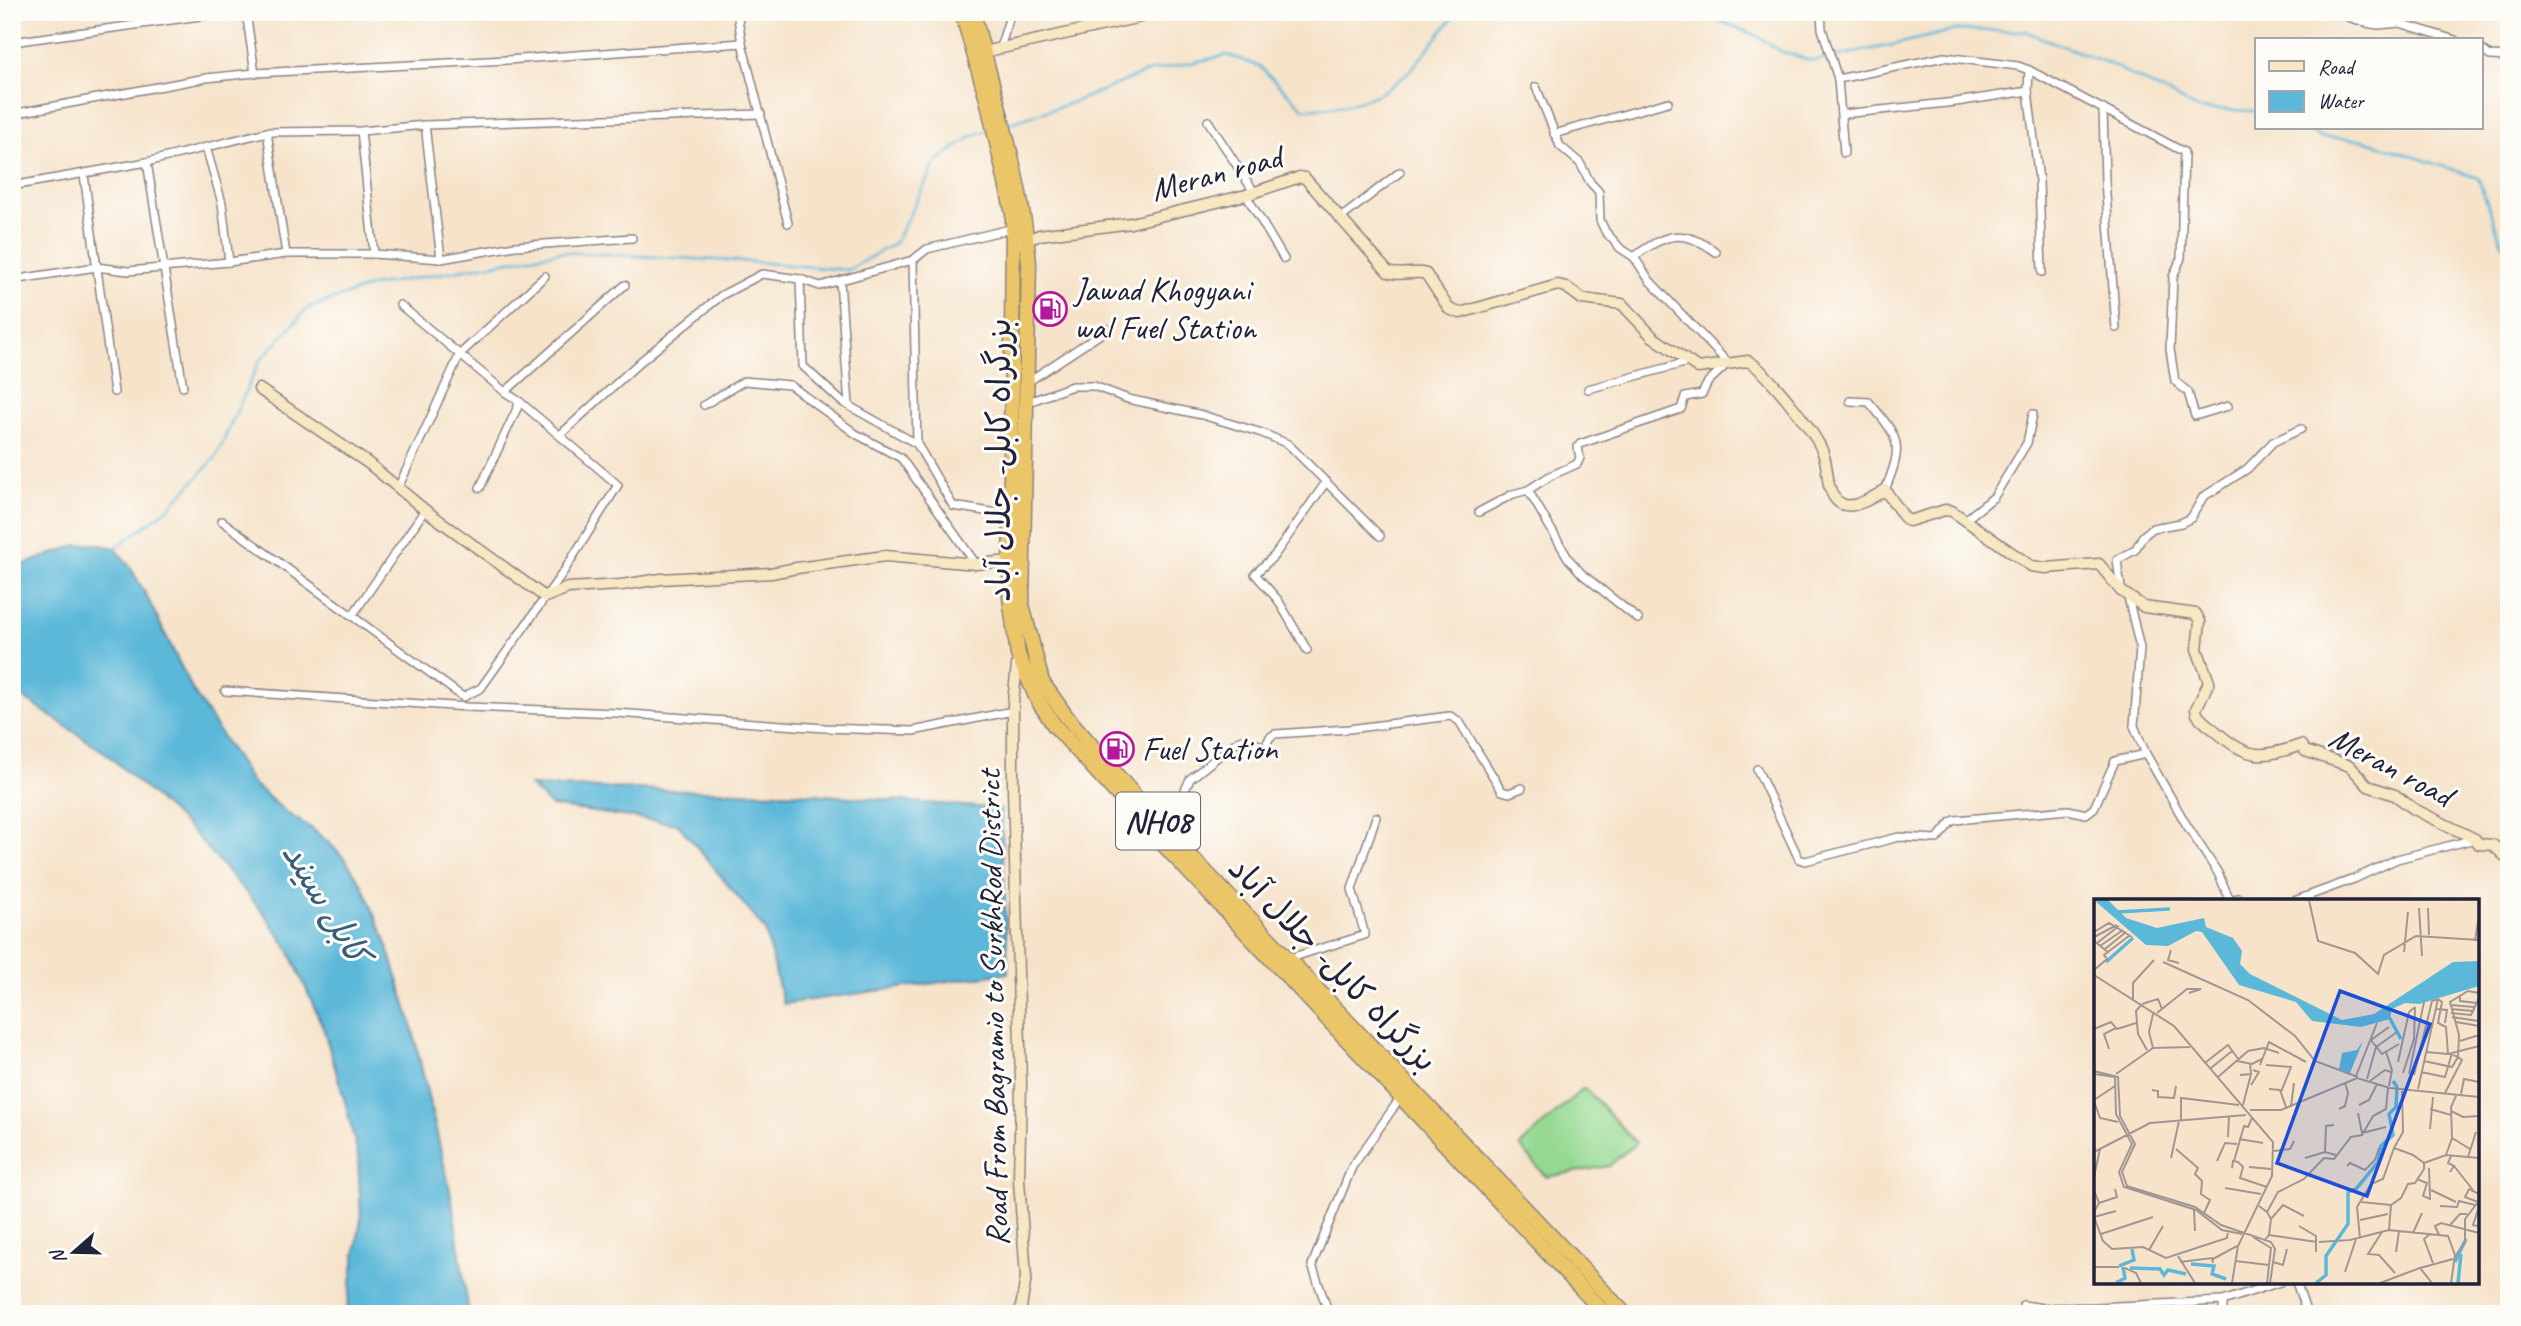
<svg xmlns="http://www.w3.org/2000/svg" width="2521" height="1326" font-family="Caveat,'Playpen Sans Arabic',sans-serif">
<rect width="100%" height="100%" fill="#fdfcf7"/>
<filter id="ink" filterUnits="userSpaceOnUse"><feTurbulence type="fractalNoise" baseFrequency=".0143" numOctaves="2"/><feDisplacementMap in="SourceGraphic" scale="14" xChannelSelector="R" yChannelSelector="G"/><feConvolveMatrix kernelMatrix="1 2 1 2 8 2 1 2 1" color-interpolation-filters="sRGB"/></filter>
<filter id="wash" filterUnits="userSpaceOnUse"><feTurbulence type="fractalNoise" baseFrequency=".00686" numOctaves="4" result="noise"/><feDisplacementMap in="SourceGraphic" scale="28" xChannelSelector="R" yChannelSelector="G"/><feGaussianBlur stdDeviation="1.57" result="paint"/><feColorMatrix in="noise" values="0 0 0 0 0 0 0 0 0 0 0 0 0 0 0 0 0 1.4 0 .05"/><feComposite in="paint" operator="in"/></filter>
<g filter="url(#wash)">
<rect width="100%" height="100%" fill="#f6e3ca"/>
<path fill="#94d992" stroke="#5b7e66" stroke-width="2" d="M1582 1089 1587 1090 1636 1143 1609 1166 1546 1177 1520 1146Z"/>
<g fill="#5bb8d9" stroke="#3e6d8a" stroke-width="2">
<path d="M95 544 115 548 130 567 146 595 193 691 252 783 287 813 311 828 328 842 345 859 362 885 385 938 410 1018 451 1195 469 1314H346L361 1219 358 1156 346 1105 323 1027 289 950 264 913 193 832 107 754 12 690V569L77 545Z"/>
<path d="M530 786 813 794 1001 809 1008 973 783 1004 765 930 678 824 551 806Z"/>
</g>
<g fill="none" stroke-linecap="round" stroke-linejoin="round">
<g stroke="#5bb8d9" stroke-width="2.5">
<path d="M1697 12 1755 35 1782 52 1813 61 1897 44 1956 30 2024 31 2110 64 2198 109 2257 111"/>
<path d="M1007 124 1074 102 1147 72 1228 55 1259 66 1304 109C1349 107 1381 101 1413 67 1429 49 1442 29 1459 12"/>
<path d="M2305 128 2319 137 2364 140 2478 178 2502 243 2509 247"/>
<path d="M115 548 168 509 216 457 259 362 308 308 372 286 559 252 755 262 848 270 895 243 936 162 972 136 987 131"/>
</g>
</g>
</g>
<g filter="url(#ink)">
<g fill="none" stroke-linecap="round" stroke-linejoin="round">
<g stroke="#8c8282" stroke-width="10">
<g id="street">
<path d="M246 12 255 73"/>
<path d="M737 12 742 43 788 223"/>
<path d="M1821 12 1822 29 1838 79 1844 153"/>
<path d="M2343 12 2348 17 2366 23 2378 25 2400 23 2455 40"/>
<path d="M12 42 229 12"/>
<path d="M1000 48 1009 19 1008 12"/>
<path d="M2481 49 2490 56 2509 57"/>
<path d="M2029 70 2028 91 2039 181 2042 272"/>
<path d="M1838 79 1944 57 2018 66 2029 70 2184 152 2181 258 2173 277 2170 349 2175 381 2188 392 2195 416 2228 406"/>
<path d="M2103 109 2105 181 2116 328"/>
<path d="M12 114 206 78 255 73 507 60 742 43"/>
<path d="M1843 114 1956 102 2028 91"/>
<path d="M1208 121 1254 192"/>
<path d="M425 125 441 259"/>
<path d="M361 131 374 254"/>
<path d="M267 132 286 254"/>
<path d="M1554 134 1668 102"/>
<path d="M206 147 222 203 229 262"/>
<path d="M147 162 183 387"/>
<path d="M84 175 114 392"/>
<path d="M12 186 147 162 267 132 361 131 425 125 761 114"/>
<path d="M1246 195 1284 259"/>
<path d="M1341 218 1400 172"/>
<path d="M1634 257C1665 233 1683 228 1716 252"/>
<path d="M913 260 917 444"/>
<path d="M800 279 803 366 842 402 917 444 953 506 1010 515"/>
<path d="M12 280 96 267 128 271 229 262 286 254H374L441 259 515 246 632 238"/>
<path d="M840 281 849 405"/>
<path d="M1026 383 1108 329"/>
<path d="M1588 389 1688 362"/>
<path d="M505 392 625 285"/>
<path d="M1850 401 1869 402C1900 439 1904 444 1885 490"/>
<path d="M1026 403 1072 386H1094L1128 399 1202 415 1262 433 1288 444 1380 536"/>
<path d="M704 405 744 381 790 385 856 434 901 458 976 564"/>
<path d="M560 435 641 361 722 295 762 274 800 279 820 286 913 260 927 249 1014 228"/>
<path d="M398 488 460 354 545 276"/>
<path d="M480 488 520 402"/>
<path d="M1528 490 1568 558 1582 574 1638 619"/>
<path d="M1479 512 1513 494 1528 490 1550 476 1577 464 1580 458 1578 447 1580 444 1681 409 1685 397 1702 394 1708 382 1728 363 1650 281 1634 257 1620 248 1605 231 1600 220 1599 192 1590 182 1580 163 1560 146 1536 87"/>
<path d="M1965 520 1994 497 2027 443 2033 414"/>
<path d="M222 521 463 697 481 688 564 571 618 485 520 402 505 392 400 305"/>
<path d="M2121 588 2117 560 2135 550 2143 536 2153 528 2181 523 2191 518 2203 497 2247 469 2273 442 2301 429"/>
<path d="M2128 597 2140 648 2134 726 2146 754 2186 824 2218 873 2230 900 2239 898 2244 901"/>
<path d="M352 616 425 510"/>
<path d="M1307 650 1278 600 1255 574 1274 556 1326 482"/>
<path d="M225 691 468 707 616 713 825 728 913 731 1013 711"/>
<path d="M1757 769 1799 859 1805 861 1899 837 1937 839 1951 822 1955 820 2068 810 2086 814 2094 808 2115 761 2146 754"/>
<path d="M1167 830 1190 779 1239 740 1243 739 1265 747 1270 737 1275 734 1349 729 1450 716 1459 721 1502 791 1509 793 1522 788"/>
<path d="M2294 901 2354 879 2397 859 2475 839"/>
<path d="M1290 958 1365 935 1352 889 1376 817"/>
<path d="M2296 1282 2307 1314"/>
<path d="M2223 1301V1314"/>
<path d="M2023 1305 2043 1308 2096 1307 2223 1301 2280 1282"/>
<path d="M1329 1314 1312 1265 1352 1167 1401 1097"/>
</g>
</g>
<g stroke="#8c8282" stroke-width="13">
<g id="secondary">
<path d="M979 53 1163 12"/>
<path d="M1021 243 1039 235 1131 223 1246 195 1300 177 1305 178 1388 272C1401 277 1413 270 1426 274L1449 309 1460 313 1558 285 1566 287 1582 299 1622 304 1653 337 1698 368 1748 361C1766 370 1817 434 1823 453 1827 463 1827 475 1829 485 1838 520 1865 502 1885 490L1904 517 1909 521 1945 510 1952 511 2031 566 2045 568 2099 564 2121 591 2144 607 2196 614 2200 622 2197 649 2209 682 2196 709 2197 714C2202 722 2211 727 2218 733 2248 760 2264 758 2301 745L2305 751 2350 766 2368 786 2395 795 2414 809 2475 839 2479 844 2493 845 2509 860"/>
<path d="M259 389 368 463 425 510 545 597 568 588 621 585 661 579 771 573 797 568 885 556 976 564 1010 561"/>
<path d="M1018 656 1013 702V789L1021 1083 1019 1180 1026 1277 1020 1314"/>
</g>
</g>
<g stroke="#8c8282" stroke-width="17">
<g id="highway">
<path d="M962 12 987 99 1013 214 1010 598 1018 655 1037 699 1054 725 1161 842 1605 1314"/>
<path d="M973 12C994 96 1022 177 1029 264L1022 605 1042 682 1066 716 1146 809 1625 1314"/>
</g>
</g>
<use href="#street" stroke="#fff" stroke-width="7"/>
<use href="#secondary" stroke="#f7e8c3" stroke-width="10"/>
<use href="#highway" stroke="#ebc669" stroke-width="14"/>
</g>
</g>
<defs>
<g id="fuel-ring" transform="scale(1.75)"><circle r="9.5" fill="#fdfcf7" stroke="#b5179e" stroke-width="1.5"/><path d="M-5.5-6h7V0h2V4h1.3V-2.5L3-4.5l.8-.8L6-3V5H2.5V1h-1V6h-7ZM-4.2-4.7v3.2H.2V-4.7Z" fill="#b5179e"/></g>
</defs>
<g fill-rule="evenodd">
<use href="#fuel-ring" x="1050" y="309"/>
<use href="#fuel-ring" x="1117" y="749"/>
</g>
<g text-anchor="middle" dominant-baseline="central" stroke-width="6" stroke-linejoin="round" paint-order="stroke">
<rect fill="#fdfcf7" stroke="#646373" stroke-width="2" x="1116" y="792.5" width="84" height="57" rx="5"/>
<g font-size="32" font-weight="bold" fill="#22223b">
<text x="1158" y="821">NH08</text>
</g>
<g font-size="33" fill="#22223b" stroke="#fdfcf7">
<text transform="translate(1216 173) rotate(-15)">Meran road</text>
<text transform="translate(999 460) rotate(-90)">بزرگراه کابل- جلال آباد</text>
<text transform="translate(2391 766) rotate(28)">Meran road</text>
<text transform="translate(1333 964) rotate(46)">بزرگراه کابل- جلال آباد</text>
<text transform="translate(993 1008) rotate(-91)">Road From Bagramio to SurkhRod District</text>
</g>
<g font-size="33" fill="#22223b" stroke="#fdfcf7" text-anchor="start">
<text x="1074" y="290">Jawad Khogyani<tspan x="1074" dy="38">wal Fuel Station</tspan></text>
<text x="1142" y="749">Fuel Station</text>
</g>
<g font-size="35" font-style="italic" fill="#395e7a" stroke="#fdfcf7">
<text transform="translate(326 903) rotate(59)">کابل سيند</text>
</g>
</g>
<g transform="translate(2094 899)">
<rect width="385" height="385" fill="#f6e3ca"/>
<path d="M0 1H14L32 19 63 29 110 19 112 28 139 39 148 52 146 65 156 75 248 121 280 115 359 63 385 62V87L325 105 311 104 298 110 296 120 267 128 218 122 202 103 145 86 108 33 102 32 74 47 52 46ZM269 142 256 174 245 170 248 154 263 151Z" fill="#5bb8d9"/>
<path fill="none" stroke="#5bb8d9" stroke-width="3.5" d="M23 13 76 10M12 63 39 39M295 118 307 140M361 363 372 340M97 365 120 367 118 375 132 380M25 367 40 361 38 350M36 369 66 370 70 376 74 371 92 375M22 384 31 379 29 368M222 384 232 376V357L254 325V293L262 290 284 263 287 247 299 236 295 215 302 208 303 188 299 182M364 384 367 355"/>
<path fill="none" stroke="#a19691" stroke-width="2" d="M215 1 224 42 261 54 284 75 290 56 322 37 385 41M325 9 328 57M334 9 335 36M0 33 15 24 38 38M0 38 23 26M0 42 14 53 10 56 13 60 0 71M381 42 385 16M3 44 25 27M6 47 29 31M11 50 32 33M77 51 74 61 85 64M14 53 36 36M310 53 314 13M69 63 154 101 201 137 221 162 264 178M0 76 80 127 179 243 178 277 144 347 138 384M366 98V102L383 104M39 100V84L60 61M48 105 64 100 68 110M47 106 42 112 44 135 53 151M357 106 380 108M342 110 353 111 351 124M357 110 379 112M63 114 93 90H107L95 94M357 114 377 116 385 99M59 115 55 133 59 149 96 148M358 118 384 122M362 123 385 127M295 128 277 141 288 155 305 145M0 130 17 123 23 130 42 124M366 142 385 136V117M15 150 10 135 22 129M292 153 298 171 295 187M332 153 354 155 385 147M143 162 158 165 168 160M330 162 358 168 364 158 359 156M112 163 134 146 145 161M304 163 315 113 321 108M166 166 175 143 212 163M172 166 198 168M117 169 138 152M0 172 24 178 26 217 41 245 28 273 33 287 101 308 127 326 177 343 181 350 176 384M327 173 351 178 358 154M309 174 320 140 321 108M0 175 21 178 22 215 38 245 25 273 30 288 102 311 128 331 148 335M22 175 59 149M315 175 330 103M146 176 157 175 156 165M320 176 338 102 344 100 348 103 344 124 352 128 354 155M262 177 283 124M124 178 154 152 170 149 185 154M273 180 282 148 303 133M276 182 291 171 297 173M157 186 165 173 159 171M175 190 186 191 192 208M308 190 309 233 300 249 319 256 330 264V270L321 284 314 285 307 299 297 306 295 331 354 337 361 356 357 384M324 190 344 100M58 191 64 192V198L80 199 82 187M187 193 197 168M351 194 368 161 364 158 365 136 356 103 374 92 385 94M367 195 370 180 385 183M0 201 21 187M0 202 6 219 24 223M149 206 157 175M265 206 275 201 283 185M197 207 200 184M245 210 251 207 254 194 251 184M336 210 357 216M156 211H187L263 179 296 189 385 198M357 212 369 218 385 217M264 214 268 234 292 228M87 222V199L145 206M336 230 339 198M134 238 135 217M358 239 376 250M145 240 169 244M82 250 104 269 101 275 108 282 107 295 116 301 110 314M180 252 196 250 200 242M0 253 56 224 152 216M231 253 232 227 240 226M352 256 358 239 357 208 362 197M374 258 382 233M77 259 85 222M211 259 231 253 242 256M123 262 131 244 143 245M140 262 150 227 154 228 158 219M330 264 352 256 385 259M253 267 256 264 271 271 281 261 285 249M360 267 379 291M155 268 177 270M138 269 139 262 144 263 149 268 146 279 173 288M356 273 360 267 354 264 357 257M0 278 6 250M323 280 333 284 329 297 336 300 335 269M131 289 167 295M0 291 5 304 0 313M337 291 362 303M267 303 297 306M5 304 23 298 21 290M165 307 173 313 184 293 210 280 230 259 240 260 257 238 268 236 279 217 292 210 294 189M346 307 363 308 365 302 381 306M100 311 101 332M173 313 177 320 175 336M0 318 9 342 18 350 49 348 72 359 133 339 134 332M0 318 22 312M177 320 189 306 210 317M266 321 294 315M356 326 366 315H373M205 327 222 337V353M383 327 379 326 385 308M288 333 274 355 285 356 301 374M319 334 328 314M7 335 59 318M335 336 330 340 339 364M345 336 341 327 347 324 385 334M159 338 177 349 173 384M266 339 263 308 277 285 289 280 300 249M171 341 175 336 223 343M225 343 256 341 295 331M55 351 69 327M302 353 305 332M84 357 101 384M361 358 371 342V320L384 303 371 298 375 290 385 295M119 360 143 347M141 362 175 366M86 363 118 359 119 364M179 363 189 366 193 350M0 368H25M31 369 42 374 47 384M326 369 359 360M251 373 262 340M286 384 326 369 338 384"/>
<path fill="#1d4ed8" fill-opacity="0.15" stroke="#1d4ed8" stroke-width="3.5" d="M246 92 336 125 273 297 183 264Z"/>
<rect width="385" height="385" fill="none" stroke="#22223b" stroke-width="3.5"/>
</g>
<rect width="2521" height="1326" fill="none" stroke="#fdfcf7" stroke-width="42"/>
<rect x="2255" y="38" width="228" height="91" fill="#fdfcf7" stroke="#a5a5ac" stroke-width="2"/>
<rect x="2269" y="61" width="35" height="10" fill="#f7e8c3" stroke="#a5a5ac" stroke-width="2"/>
<text x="2318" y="74" font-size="21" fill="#22223b">Road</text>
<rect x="2269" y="91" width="35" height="21" fill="#5bb8d9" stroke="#a5a5ac" stroke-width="2"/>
<text x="2318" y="108" font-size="21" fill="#22223b">Water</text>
<g transform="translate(74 1252) rotate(250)" stroke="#fdfcf7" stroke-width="5" paint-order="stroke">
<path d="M0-5L12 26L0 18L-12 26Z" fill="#22223b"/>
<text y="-10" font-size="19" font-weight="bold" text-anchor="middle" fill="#22223b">N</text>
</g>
</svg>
